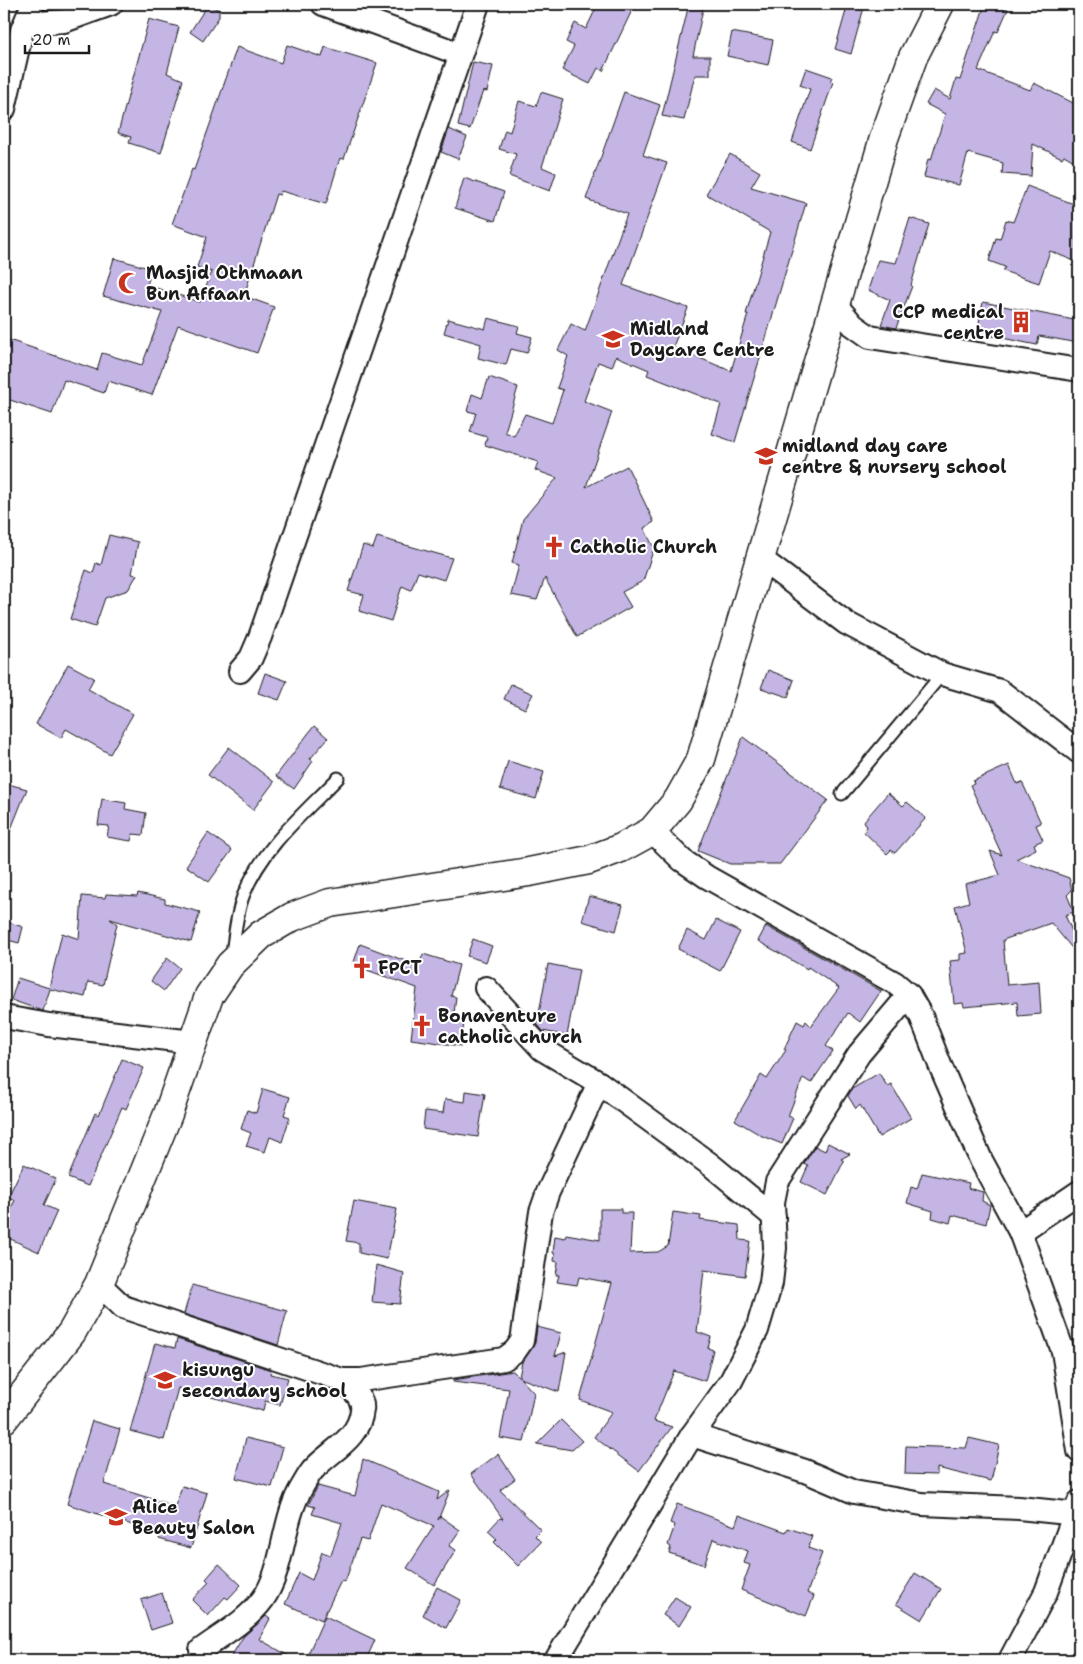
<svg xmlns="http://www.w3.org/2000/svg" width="1083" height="1664" font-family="'Shantell Sans',sans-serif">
<rect width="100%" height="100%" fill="#fff"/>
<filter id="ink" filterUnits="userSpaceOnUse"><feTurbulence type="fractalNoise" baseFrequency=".02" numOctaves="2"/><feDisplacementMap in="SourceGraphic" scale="10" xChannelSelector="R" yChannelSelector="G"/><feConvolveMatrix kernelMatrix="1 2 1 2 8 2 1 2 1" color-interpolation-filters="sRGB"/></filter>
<g filter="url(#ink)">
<g fill="#c4b5e5" stroke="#1c1c1c">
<path d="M208 4 219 10V17L203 41 190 32Z"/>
<path d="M598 4H635L603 71 598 68 590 84 562 70 574 46 566 42 575 23 586 29Z"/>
<path d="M689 4H704L693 56H710V75H695L684 120 662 116Z"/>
<path d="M848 4H865L851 54 835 49Z"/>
<path d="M985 4H993L1008 9 998 32 995 31 978 70 1030 90 1034 83 1079 106V164L1064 155 1062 158 1033 144 1031 176 1002 174 1003 163 968 153 959 185 924 177 928 159 931 160 945 114 926 104 934 90 950 99 956 79 960 80Z"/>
<path d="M149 19 179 27 167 73 183 80 161 153 129 143 131 137 118 133Z"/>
<path d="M732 32 773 40 768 65 727 56Z"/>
<path d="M287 45 322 57 325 47 377 63 344 159 340 158 326 204 281 191 280 195 276 194 244 296 274 307 257 353 178 325 152 395 108 381 104 393 64 380 52 414 4 398V354L9 340 97 370 102 353 142 365 162 312 103 296 114 258 152 269 147 285 200 302 212 272 197 267 207 237 172 224 192 169 194 170 237 47 281 63Z"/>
<path d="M473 62 493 66 487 92 483 91 470 129 458 126Z"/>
<path d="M806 68 832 77 830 81 833 82 810 149 792 142 810 89 800 85Z"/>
<path d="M541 92 563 99 542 167 556 173 550 191 509 176 516 154 499 149 505 130 510 132 519 101 536 106Z"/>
<path d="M624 92 660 105 643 155 667 163 623 285 688 308 673 347 731 371 748 314H746L770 232 706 194 730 154 760 172 751 187 806 203 735 442 712 434 721 404 647 375 649 370 616 356 612 367 598 362 584 401 612 412 586 487 627 466 654 522 644 528 654 548 643 581 622 592 631 607 577 637 545 578 537 600 511 595 519 565 512 563 523 519 557 478 535 470 538 462 485 445 487 437 470 432 476 413 467 411 472 394 482 398 489 377 518 387 505 432 514 436 525 414 552 423 563 390 557 388 568 356 558 350 571 324 585 331 627 214 586 199Z"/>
<path d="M449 129 467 137 458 159 441 152Z"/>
<path d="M464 178 504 192 495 221 455 208Z"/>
<path d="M1027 186 1079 206V263L1050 251 1039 283 1003 271 1005 267 989 261 996 238 1000 239 1006 220 1013 222Z"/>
<path d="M910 218 929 224 911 285 912 286 896 328 881 325 890 300 868 290 878 260 896 263Z"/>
<path d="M983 302 1079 321V343L1039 336 1037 345 977 333Z"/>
<path d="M488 318 519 326 517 333 532 337 527 353 511 349 506 365 478 358 481 344 444 333 448 319 485 329Z"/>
<path d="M109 535 138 542 132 574 137 575 128 590 105 598 95 627 70 619 86 570 93 573 96 563 101 565Z"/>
<path d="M377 537 452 558 444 580 418 572 411 590 402 586 391 621 359 611 364 595 348 591 363 545 373 548Z"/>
<path d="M68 664 94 678 88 689 133 714 110 754 66 729 61 738 36 724Z"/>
<path d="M768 670 794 680 788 697 761 688Z"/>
<path d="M265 673 287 681 279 700 258 693Z"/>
<path d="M511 684 533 694 525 709 504 699Z"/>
<path d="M314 726 328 738 310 759 313 761 294 789 276 776Z"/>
<path d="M743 737 828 800 780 864H730L698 851Z"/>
<path d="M229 747 274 782 253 810 208 775Z"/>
<path d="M508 761 544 772 536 799 500 789Z"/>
<path d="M1009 765 1017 784 1022 782 1041 823 1036 825 1043 840 1034 844 1036 849 1016 859 1069 878 1072 890 1067 895 1074 912 1065 915 1079 947V951L1076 953 1051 923 1003 940 1007 985 1039 982 1041 1014 1018 1016 1017 1002 964 1007 963 1003 954 1004 950 961 960 960V954L967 953 955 906 969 902 965 884 1000 875 990 851 1002 855 970 785 974 784 973 781Z"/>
<path d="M4 783 27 789 5 844H4Z"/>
<path d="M888 793 903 806 907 802 926 818 895 853 891 850 887 854 864 832 867 827 864 821Z"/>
<path d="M102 799 126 803 125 809 146 813 143 835 133 834 131 841 107 837 109 826 98 825Z"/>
<path d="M208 833 232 850 209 882 186 866Z"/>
<path d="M138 893 165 899V903L200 912 191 942 110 919 117 924 103 985 88 982 85 997 50 989 43 1011 11 1000 18 978 49 988 62 933 79 939 82 896 105 898 106 894 137 896Z"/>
<path d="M589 896 623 905 616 931 582 921Z"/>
<path d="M716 920 740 932 720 971 678 949 687 930 706 940Z"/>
<path d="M4 921 23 927 19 943 4 939Z"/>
<path d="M766 926 881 991 860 1022 848 1013 826 1046 833 1051 811 1083 803 1078 788 1116 793 1118 782 1144 762 1136 735 1120 761 1075 767 1079 786 1050 784 1049 797 1021 804 1025 806 1021 811 1026 839 988 808 967 807 969 758 941Z"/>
<path d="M473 939 492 946 486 962 467 956Z"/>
<path d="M360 944 419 966 423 954 459 965 451 996 456 997 453 1021 464 1022 461 1046 411 1039 417 988 353 965Z"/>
<path d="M167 958 180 968 164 991 151 981Z"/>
<path d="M548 964 579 970 567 1036 543 1031 537 1024Z"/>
<path d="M122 1059 144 1068 126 1109 122 1107 88 1186 68 1178 95 1113 99 1115Z"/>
<path d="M879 1073 887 1086 891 1084 911 1118 879 1137 860 1105 856 1109 848 1096 852 1089Z"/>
<path d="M263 1089 290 1097 284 1115 290 1117 282 1142 270 1137 265 1152 246 1146 251 1133 241 1129 247 1110 256 1113Z"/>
<path d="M466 1091 485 1094 478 1137 423 1129 425 1111 443 1113 445 1099 465 1102Z"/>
<path d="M828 1143 850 1154 841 1159 844 1161 827 1195 801 1182 808 1166 804 1164 815 1146 825 1151Z"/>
<path d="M24 1164 56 1179 44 1205 57 1211 39 1252 4 1236V1223L15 1200 8 1197Z"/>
<path d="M922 1173 969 1183 968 1188 983 1192 982 1201 990 1205 986 1224 952 1215 950 1223 932 1218 933 1211 907 1203 911 1187 917 1189Z"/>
<path d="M354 1201 397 1209 387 1259 359 1253V1243L346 1241Z"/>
<path d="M600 1209H621V1213H632L630 1253 658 1252 668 1246 673 1212 701 1216 700 1220 739 1225 740 1240 750 1241 745 1276 704 1270 697 1332 711 1337 708 1348 713 1350 705 1381 674 1371 654 1421 672 1427 639 1471 594 1437 612 1412 580 1400 612 1283 579 1277 577 1285 557 1282 559 1275H556L558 1262 554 1261 555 1254 553 1253 555 1236 565 1238 566 1234 600 1240Z"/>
<path d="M376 1265 404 1273 400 1304 372 1302Z"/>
<path d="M192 1285 287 1311 278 1345 184 1314Z"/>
<path d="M537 1327 561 1333 555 1356 566 1352 559 1392 520 1378 534 1393 524 1442 500 1438 509 1389 453 1382V1380L513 1371 519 1377 522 1362 535 1343Z"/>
<path d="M177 1339 271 1370 270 1374 288 1378 280 1405 265 1401 263 1411 178 1388 164 1440 130 1431 155 1343 175 1348Z"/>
<path d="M561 1420 582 1441 572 1450 537 1444Z"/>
<path d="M92 1421 120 1429 104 1484 175 1506 182 1486 207 1493 191 1548 159 1539 160 1534 67 1504Z"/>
<path d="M246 1438 283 1447 272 1487 236 1478Z"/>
<path d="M969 1438 999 1445 991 1481 937 1468V1475L905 1474 906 1446 966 1448Z"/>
<path d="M498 1454 515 1479 500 1490 541 1530 535 1536 541 1542 518 1566 494 1542 497 1539 488 1531 500 1518 503 1519 471 1474Z"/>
<path d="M363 1459 439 1492 437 1500 450 1490 438 1520 440 1516 460 1530 449 1546 456 1550 434 1585 407 1568 434 1526 381 1503 368 1541 360 1539 345 1582 341 1581 322 1620 285 1604 299 1573 312 1580 322 1552 331 1555 342 1523 312 1514 315 1507 308 1505 318 1486 355 1496Z"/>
<path d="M677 1504 735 1526 739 1515 786 1532 788 1528 812 1536 808 1548 822 1553 807 1593 814 1596 806 1616 741 1590 750 1565 744 1563 748 1551 713 1539 704 1565 669 1553 671 1547 668 1545 675 1525 670 1523Z"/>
<path d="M219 1564 241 1585 228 1599 225 1597 208 1616 192 1600 209 1582 206 1579Z"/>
<path d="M915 1573 941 1589 922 1620 896 1604Z"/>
<path d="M437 1587 461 1600 446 1628 423 1615Z"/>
<path d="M162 1593 172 1623 151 1630 141 1600Z"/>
<path d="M675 1597 691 1607 679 1626 663 1615Z"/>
<path d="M266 1616 270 1619 259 1639 296 1660H263L252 1653 248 1660H229L243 1637Z"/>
<path d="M325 1616 375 1640 366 1660H322L308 1654Z"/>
</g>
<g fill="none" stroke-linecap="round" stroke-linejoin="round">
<g stroke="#1c1c1c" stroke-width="15">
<g id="service">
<path d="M842 794 942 674"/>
<path d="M231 958C235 937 236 913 244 894 263 847 304 813 338 778"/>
</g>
</g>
<g stroke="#1c1c1c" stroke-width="26">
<g id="minor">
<path d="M323 4 460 54"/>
<path d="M25 24 64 21 111 4"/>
<path d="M4 109 22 30 33 4"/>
<path d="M834 303 853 325 870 337 1079 370"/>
<path d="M761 559 846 623 942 674 1000 691 1079 752"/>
<path d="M240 671 251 658 260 637 478 4"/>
<path d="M652 831 682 860 707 877 895 983 909 995 921 1016 940 1065 981 1160 1020 1232 1063 1351 1079 1451"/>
<path d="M486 988 542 1049 599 1083 711 1165 774 1217"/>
<path d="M4 1017 49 1025 193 1042"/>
<path d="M1020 1232 1079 1192"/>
<path d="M99 1284 123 1307 342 1380H361L504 1359 515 1351 522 1341 541 1212 548 1192 599 1083"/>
<path d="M692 1435 805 1471 854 1492 922 1504 1019 1508 1077 1514"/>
<path d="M201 1650C223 1634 247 1621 263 1599 284 1570 282 1520 302 1487 305 1482 308 1476 312 1471 329 1451 359 1440 362 1410 364 1397 351 1388 342 1380"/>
<path d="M556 1660 692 1435 731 1381 757 1330 771 1283 775 1248 773 1202 777 1182 859 1054 909 995"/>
<path d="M1010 1660 1046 1592 1079 1502"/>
</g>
</g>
<g stroke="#1c1c1c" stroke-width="31">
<path id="tertiary" d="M4 1419 72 1332 99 1284 168 1114 209 996 230 965 261 935 292 917 330 903 529 872 589 860 621 848 652 831 678 800 701 759 884 138 913 57 940 4"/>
</g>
<use href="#service" stroke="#fff" stroke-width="11"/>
<use href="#minor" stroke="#fff" stroke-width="22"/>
<use href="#tertiary" stroke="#fff" stroke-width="28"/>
</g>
</g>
<defs>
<g id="mosque-bare" transform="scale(1.725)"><path d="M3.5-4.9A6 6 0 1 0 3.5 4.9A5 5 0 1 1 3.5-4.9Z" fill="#c8321e" stroke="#fff" stroke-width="2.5" paint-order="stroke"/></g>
<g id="building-bare" transform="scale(1.725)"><path d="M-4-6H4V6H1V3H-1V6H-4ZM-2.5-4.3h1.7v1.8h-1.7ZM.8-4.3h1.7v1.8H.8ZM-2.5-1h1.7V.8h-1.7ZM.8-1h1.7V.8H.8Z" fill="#c8321e" stroke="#fff" stroke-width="2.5" paint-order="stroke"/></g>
<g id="school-bare" transform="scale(1.725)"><path d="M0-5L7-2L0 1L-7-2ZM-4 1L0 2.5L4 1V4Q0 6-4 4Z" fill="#c8321e" stroke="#fff" stroke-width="2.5" paint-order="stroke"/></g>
<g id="church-bare" transform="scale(1.725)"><path d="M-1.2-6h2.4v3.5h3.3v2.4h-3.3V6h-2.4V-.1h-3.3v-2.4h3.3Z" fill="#c8321e" stroke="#fff" stroke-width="2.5" paint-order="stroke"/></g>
</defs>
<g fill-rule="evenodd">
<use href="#mosque-bare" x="129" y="283"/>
<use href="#building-bare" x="1021" y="322"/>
<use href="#school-bare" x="613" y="339"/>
<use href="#school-bare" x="766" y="456"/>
<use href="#church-bare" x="554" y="547"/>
<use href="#church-bare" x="362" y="968"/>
<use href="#church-bare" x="422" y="1026"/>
<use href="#school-bare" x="165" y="1380"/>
<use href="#school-bare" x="116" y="1517"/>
</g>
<g text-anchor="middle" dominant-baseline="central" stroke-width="4" stroke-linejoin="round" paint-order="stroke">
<g font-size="18" font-weight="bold" fill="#1c1c1c" stroke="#fff" text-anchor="start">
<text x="146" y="273">Masjid Othmaan<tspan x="146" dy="21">Bun Affaan</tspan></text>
<text x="1004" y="312" text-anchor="end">CCP medical<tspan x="1004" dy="21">centre</tspan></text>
<text x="630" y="329">Midland<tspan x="630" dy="21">Daycare Centre</tspan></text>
<text x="782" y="446">midland day care<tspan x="782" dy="21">centre &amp; nursery school</tspan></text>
<text x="570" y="547">Catholic Church</text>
<text x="378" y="968">FPCT</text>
<text x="438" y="1016">Bonaventure<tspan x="438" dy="21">catholic church</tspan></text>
<text x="182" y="1370">kisungu<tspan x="182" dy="21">secondary school</tspan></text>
<text x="132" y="1507">Alice<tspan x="132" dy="21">Beauty Salon</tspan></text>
</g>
</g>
<rect width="1083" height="1664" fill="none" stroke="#fff" stroke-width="20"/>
<rect x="10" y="10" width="1063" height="1644" fill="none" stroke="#1c1c1c" stroke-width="2" filter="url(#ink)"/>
<path d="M25 45v8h64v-8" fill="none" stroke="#1c1c1c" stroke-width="2.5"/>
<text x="32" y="45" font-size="15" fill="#1c1c1c" stroke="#ffffff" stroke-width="4" paint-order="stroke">20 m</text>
</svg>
